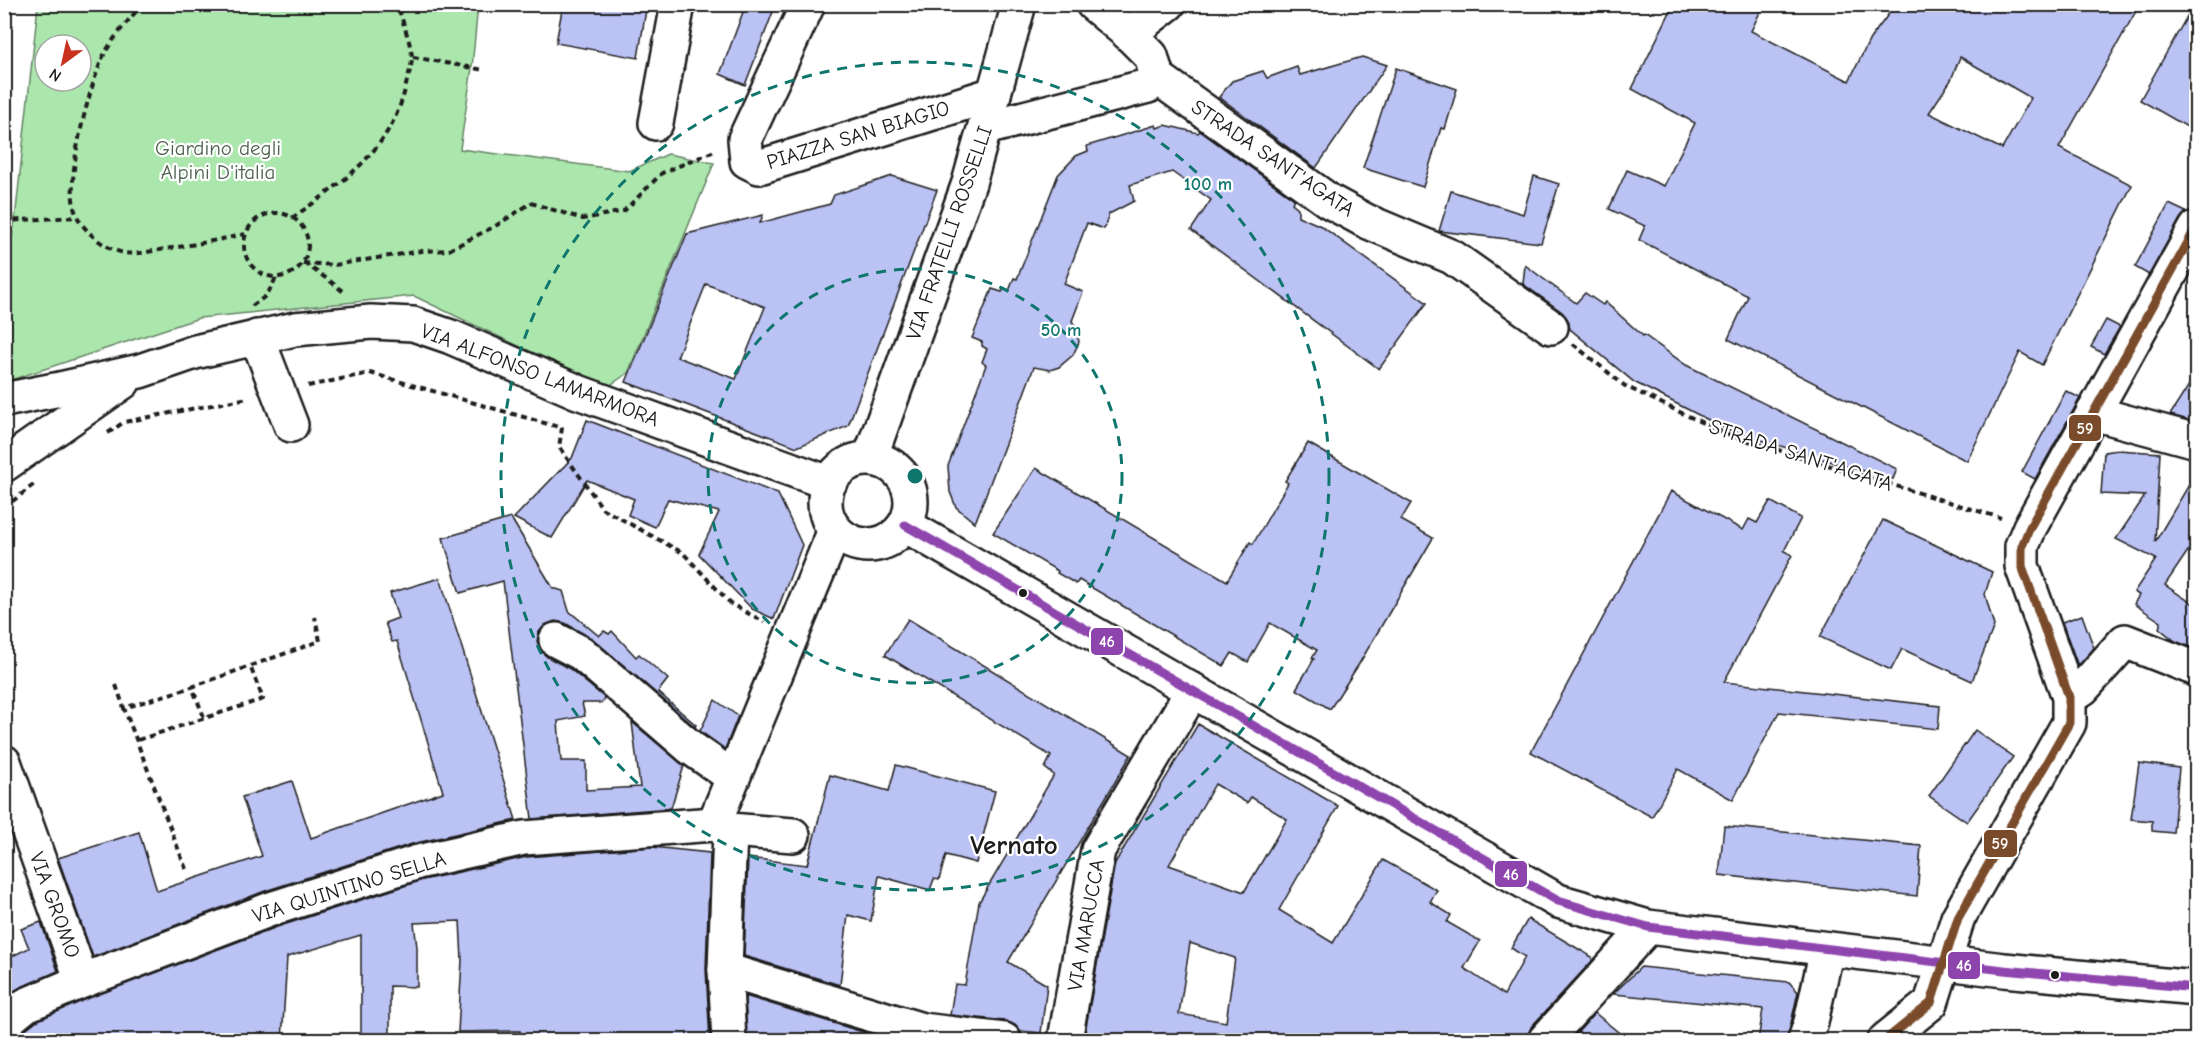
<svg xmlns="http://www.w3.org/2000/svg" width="2201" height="1045" font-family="'Comic Neue',sans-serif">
<rect width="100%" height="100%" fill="#fff"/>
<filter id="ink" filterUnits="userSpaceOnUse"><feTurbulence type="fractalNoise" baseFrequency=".0167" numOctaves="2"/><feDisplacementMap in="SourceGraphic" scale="12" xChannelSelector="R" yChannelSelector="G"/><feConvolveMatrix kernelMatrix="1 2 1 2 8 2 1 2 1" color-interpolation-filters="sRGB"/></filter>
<g filter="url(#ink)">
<path fill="#abe7ad" stroke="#648264" stroke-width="1.5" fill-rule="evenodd" d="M38 5H478L472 68 460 149 629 171 668 154 714 163 628 373 606 388 414 296 199 318 5 382V277L15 220ZM45 45H81V81H45Z"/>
<g fill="#bbc2f4" stroke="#1c1c1c" stroke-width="1.5" fill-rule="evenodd">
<path d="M563 4H647L638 58 556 43Z"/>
<path d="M746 4H776L745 85 720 74Z"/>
<path d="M1674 4H1764L1751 31 1849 81 1870 39 1896 4H2140L2059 148 2132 185 2042 365 2020 352 1967 461 1728 339 1748 296 1639 240 1645 226 1609 209 1627 170 1664 186 1695 123 1632 89ZM1960 57 2031 98 2002 149 1929 113 1951 80Z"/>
<path d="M2194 4H2196V132L2140 100Z"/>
<path d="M1362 57 1387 65 1316 168 1219 97 1232 81 1263 71 1267 78 1297 67 1300 75Z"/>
<path d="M1396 68 1457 89 1445 129 1441 128 1423 187 1363 168Z"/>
<path d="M1156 125 1157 128 1165 125 1198 133 1200 131 1294 199 1292 203 1298 208V216L1321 226 1427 303 1379 369 1191 230 1211 200 1172 172 1130 185 1134 201 1109 214 1104 229 1087 223 1064 284 1083 292 1072 321 1076 327 1079 342 1073 355 1059 367 1050 370 1034 367 975 523 956 507 950 492 948 466 986 365 982 362 987 349 982 346V342L972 338 992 289 1002 292 1004 289 1009 291 1014 278 1017 279 1058 175 1076 156 1088 151 1087 146Z"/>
<path d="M892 176 937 190 848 426 797 447 626 382 687 234 763 215 760 223 830 204 834 195ZM706 284 765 307 736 379 677 357Z"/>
<path d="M1534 176 1559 184 1541 243 1439 231 1451 191 1523 214Z"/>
<path d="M2169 204 2186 212 2180 219 2149 275 2135 267Z"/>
<path d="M1525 265 1576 303 1585 293 1603 305 1605 302 1643 336 1644 335 1686 365 1897 469 1893 479 1841 465 1726 429 1634 382 1570 329 1568 320 1562 312 1523 284Z"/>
<path d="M2106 320 2120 327 2104 354 2091 347Z"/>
<path d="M2196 374V422L2170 415Z"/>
<path d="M2066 391 2080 398 2035 479 2022 472Z"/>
<path d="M587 420 778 494 802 545 774 619 752 609 699 554 719 512 668 499 655 527 628 515 634 499 587 480 552 538 514 518 572 458Z"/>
<path d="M1308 443 1411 503 1401 520 1433 538 1359 664 1330 709 1296 689 1314 659 1312 658 1317 650 1270 623 1248 662 1232 653 1224 666 1079 580 1076 584 1057 573 1058 571 993 533 1036 468 1227 581 1250 542 1253 544 1288 483 1285 481Z"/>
<path d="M2118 450 2160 453 2155 542 2196 473V539L2165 585 2196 606V649L2175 641 2159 628 2161 622 2134 604 2139 595 2134 592 2156 559 2116 539 2145 496 2101 494 2104 452Z"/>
<path d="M1671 491 1743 530 1749 519 1757 523 1770 501 1801 518 1784 551 1792 555 1724 682 1940 706 1938 729 1779 712 1733 800 1678 769 1652 817 1531 752Z"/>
<path d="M511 518 553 588 563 591 569 611 599 636 604 631 609 634 612 631 636 657 639 654 668 679 658 692 696 725 695 727 593 639 565 623 555 621 545 625 539 632 537 641 541 651 547 657 570 669 606 699 601 703H582L585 716 558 721 561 761H586V790L640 787 632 722 684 766 671 808 532 819 503 581 460 593 443 538Z"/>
<path d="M1883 520 1992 572 1985 594 1994 626 1972 681 1902 649 1891 670 1820 637Z"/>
<path d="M440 578 516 820 412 844 265 891 93 957 58 858 139 832 157 891 262 856 242 797 292 781 311 838 443 792 397 641 392 642 385 623 398 618 390 593Z"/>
<path d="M2082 615 2094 648 2078 666 2062 622Z"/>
<path d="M908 619 1131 755 1008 962 1047 985 1041 1033 1020 1031 1015 1025 1006 1021 950 1015 955 984 965 985 979 902 1054 775 1045 768 1051 756 885 655Z"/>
<path d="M715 700 738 716 725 749 700 731Z"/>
<path d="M1198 724 1338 806 1279 910 1333 943 1383 860 1437 890 1430 902 1451 915 1447 922 1480 941 1464 968 1504 995 1525 957 1511 948 1528 919 1592 957V961L1531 1027 1527 1041H1103L1084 1038 1115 863ZM1215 784 1247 803 1251 797 1287 819 1244 892 1169 865ZM1190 943 1235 958 1226 1022 1179 1014Z"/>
<path d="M1975 730 2013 757 1967 822 1929 796Z"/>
<path d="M2139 763 2179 768 2173 833 2152 831V821L2131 819Z"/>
<path d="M896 765 995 791 976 863 946 855 939 880 934 879 930 890 879 876 871 921 848 915 840 985 744 956 748 858 807 865 830 775 889 791Z"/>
<path d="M1724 826 1921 846 1917 896 1719 875Z"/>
<path d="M652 847 710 853 706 969 710 1041H520V1031L458 1032 462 960 460 921 414 923 417 947V987L390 986V1041H361V935L287 957 282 1041H9L36 1021 89 998 277 927 423 880 527 857Z"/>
<path d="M41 922 58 971 19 988 4 998V960L29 948 21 929Z"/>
<path d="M1641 967 1789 982 1798 992 1787 1041H1758L1763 1009 1613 994Z"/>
<path d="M745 996 892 1041H747Z"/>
<path d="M1595 1013 1629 1041H1570Z"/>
</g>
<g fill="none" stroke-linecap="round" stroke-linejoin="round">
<g stroke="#1c1c1c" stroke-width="38">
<g id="minor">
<path d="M808 4 745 139 747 161 759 167 994 94"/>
<path d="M1129 34 1168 4"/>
<path d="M1157 77 1329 201 1366 221 1452 257 1551 327"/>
<path d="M656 123 678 4"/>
<path d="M985 128 1148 86 1157 77 1151 56 1129 34 1093 4"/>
<path d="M257 337 291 425"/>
<path d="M2093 413 2196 441"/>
<path d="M870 458 969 183 1019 4"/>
<path d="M556 640 581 653 691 748 733 777"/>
<path d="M2069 697 2083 688 2125 641 2196 669"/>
<path d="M4 762 82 981"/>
<path d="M714 824 835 530"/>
<path d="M725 970 922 1030 1004 1040"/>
<path d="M4 1023 26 1005 82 981 271 909 418 862 524 838 714 824 730 830 793 835"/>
<path d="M729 1040 725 970 730 830"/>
<path d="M1065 1040 1098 850 1193 690"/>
<path d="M1545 1040 1648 927"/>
<path d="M1805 1040 1811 1022 1827 949"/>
<path d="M1885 1040 1931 1003 1958 918 2069 723V697L2022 566V546L2030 527 2196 228"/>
</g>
</g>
<g stroke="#1c1c1c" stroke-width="38">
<g id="major">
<path d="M4 400 55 390 140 371 195 352 295 329 371 322 413 324 451 337 578 392 829 483"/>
<circle cx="868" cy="502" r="43"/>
<path d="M4 465 123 382"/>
<path d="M905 525 1558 901 1648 927 2004 970 2196 988"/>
</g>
</g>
<g stroke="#1c1c1c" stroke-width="4" stroke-dasharray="6 4.5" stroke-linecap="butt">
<path d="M143 4C130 18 110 41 102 59 89 89 61 190 78 218 86 233 107 250 124 253 137 255 152 251 165 249 192 245 219 240 245 234"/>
<path d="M413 57 484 70"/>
<circle cx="276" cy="245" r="32"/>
<path d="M292 218C344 182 392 149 406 85 408 76 412 66 412 58 412 46 401 17 397 4"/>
<path d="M4 221 77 217"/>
<path d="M303 263 334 265 421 251 449 250 497 225 531 203 583 219 624 211 662 173 717 150"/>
<path d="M304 263 330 281 346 294"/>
<path d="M252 306 267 295 276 278"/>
<path d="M1573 344 1625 386 1726 434 2001 518"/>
<path d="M308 386 370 373 562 428 559 447 603 509 683 553 731 604 764 622"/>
<path d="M108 433 124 422 248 398"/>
<path d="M4 508 37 482"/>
<path d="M116 685 124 708"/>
<path d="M204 717 192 687 250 666"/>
<path d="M138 740 263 699 250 666 320 641 315 617"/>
<path d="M186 869 124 708 192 687"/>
</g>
<use href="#minor" stroke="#fff" stroke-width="33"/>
<use href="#major" stroke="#fff" stroke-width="33"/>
<g stroke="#fff" stroke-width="14">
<path id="bus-1" d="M905 525 1558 901 1648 927 2004 970 2196 988"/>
</g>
<g stroke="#fff" stroke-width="14">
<path id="bus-2" d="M1889 1037 1931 1003 1958 918 2069 723V697L2022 566V546L2030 527 2196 228"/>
</g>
<use href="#bus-1" stroke="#8e44ad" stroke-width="9"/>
<use href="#bus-2" stroke="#7a4b2a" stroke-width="9"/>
</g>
</g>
<g fill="none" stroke="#0f766e" stroke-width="3" stroke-dasharray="10 8">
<circle cx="915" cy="476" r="207"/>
<circle cx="915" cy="476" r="414"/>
</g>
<g fill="#1c1c1c" stroke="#fff" stroke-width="2">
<circle cx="1023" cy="593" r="5"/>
<circle cx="2055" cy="975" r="5"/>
</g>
<g text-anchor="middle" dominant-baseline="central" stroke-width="4.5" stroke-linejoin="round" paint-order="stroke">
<g font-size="21" fill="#1c1c1c" stroke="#fff">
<text transform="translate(858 135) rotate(-17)">PIAZZA SAN BIAGIO</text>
<text transform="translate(1273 158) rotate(34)">STRADA SANT'AGATA</text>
<text transform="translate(949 233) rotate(-71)">VIA FRATELLI ROSSELLI</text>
<text transform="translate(540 375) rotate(21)">VIA ALFONSO LAMARMORA</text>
<text transform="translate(1801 455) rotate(18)">STRADA SANT'AGATA</text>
<text transform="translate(349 887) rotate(-17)">VIA QUINTINO SELLA</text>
<text transform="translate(55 905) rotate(70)">VIA GROMO</text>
<text transform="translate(1086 925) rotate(-80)">VIA MARUCCA</text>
</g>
<g font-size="21" fill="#4e634f" stroke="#fff">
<text x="218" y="148">Giardino degli<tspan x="218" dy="24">Alpini D'italia</tspan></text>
</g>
<g font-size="27" font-weight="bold" fill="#1c1c1c" stroke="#fff">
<text x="1014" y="845">Vernato</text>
</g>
</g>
<circle cx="915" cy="476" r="9" fill="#0f766e" stroke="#fff" stroke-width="3"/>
<g font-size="18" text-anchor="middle" font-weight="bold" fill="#0f766e" stroke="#fff" stroke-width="4.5" stroke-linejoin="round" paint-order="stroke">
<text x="1208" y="190">100 m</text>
<text x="1061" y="336">50 m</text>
</g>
<g stroke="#fff" stroke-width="2">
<rect x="2068" y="414" width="34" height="28" rx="6" fill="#7a4b2a"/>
<rect x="1090" y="627" width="34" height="29" rx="6" fill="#8e44ad"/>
<rect x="1983" y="829" width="35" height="29" rx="6" fill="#7a4b2a"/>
<rect x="1494" y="860" width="34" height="28" rx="6" fill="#8e44ad"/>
<rect x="1947" y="951" width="34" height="29" rx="6" fill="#8e44ad"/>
</g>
<g font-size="16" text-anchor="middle" font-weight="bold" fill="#fff">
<text x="2085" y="434">59</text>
<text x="1107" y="647">46</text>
<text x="2000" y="849">59</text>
<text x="1511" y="880">46</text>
<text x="1964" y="971">46</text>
</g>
<rect width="2201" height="1045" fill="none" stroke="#fff" stroke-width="24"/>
<rect x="12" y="12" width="2177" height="1021" fill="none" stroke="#1c1c1c" stroke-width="2" filter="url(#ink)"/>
<g transform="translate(63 63) rotate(213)"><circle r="28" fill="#ffffff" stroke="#a4a4a4" stroke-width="1.5"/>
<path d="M0-4.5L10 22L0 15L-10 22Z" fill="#c8321e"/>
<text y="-9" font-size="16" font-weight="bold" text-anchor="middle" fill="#1c1c1c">N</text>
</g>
</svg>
